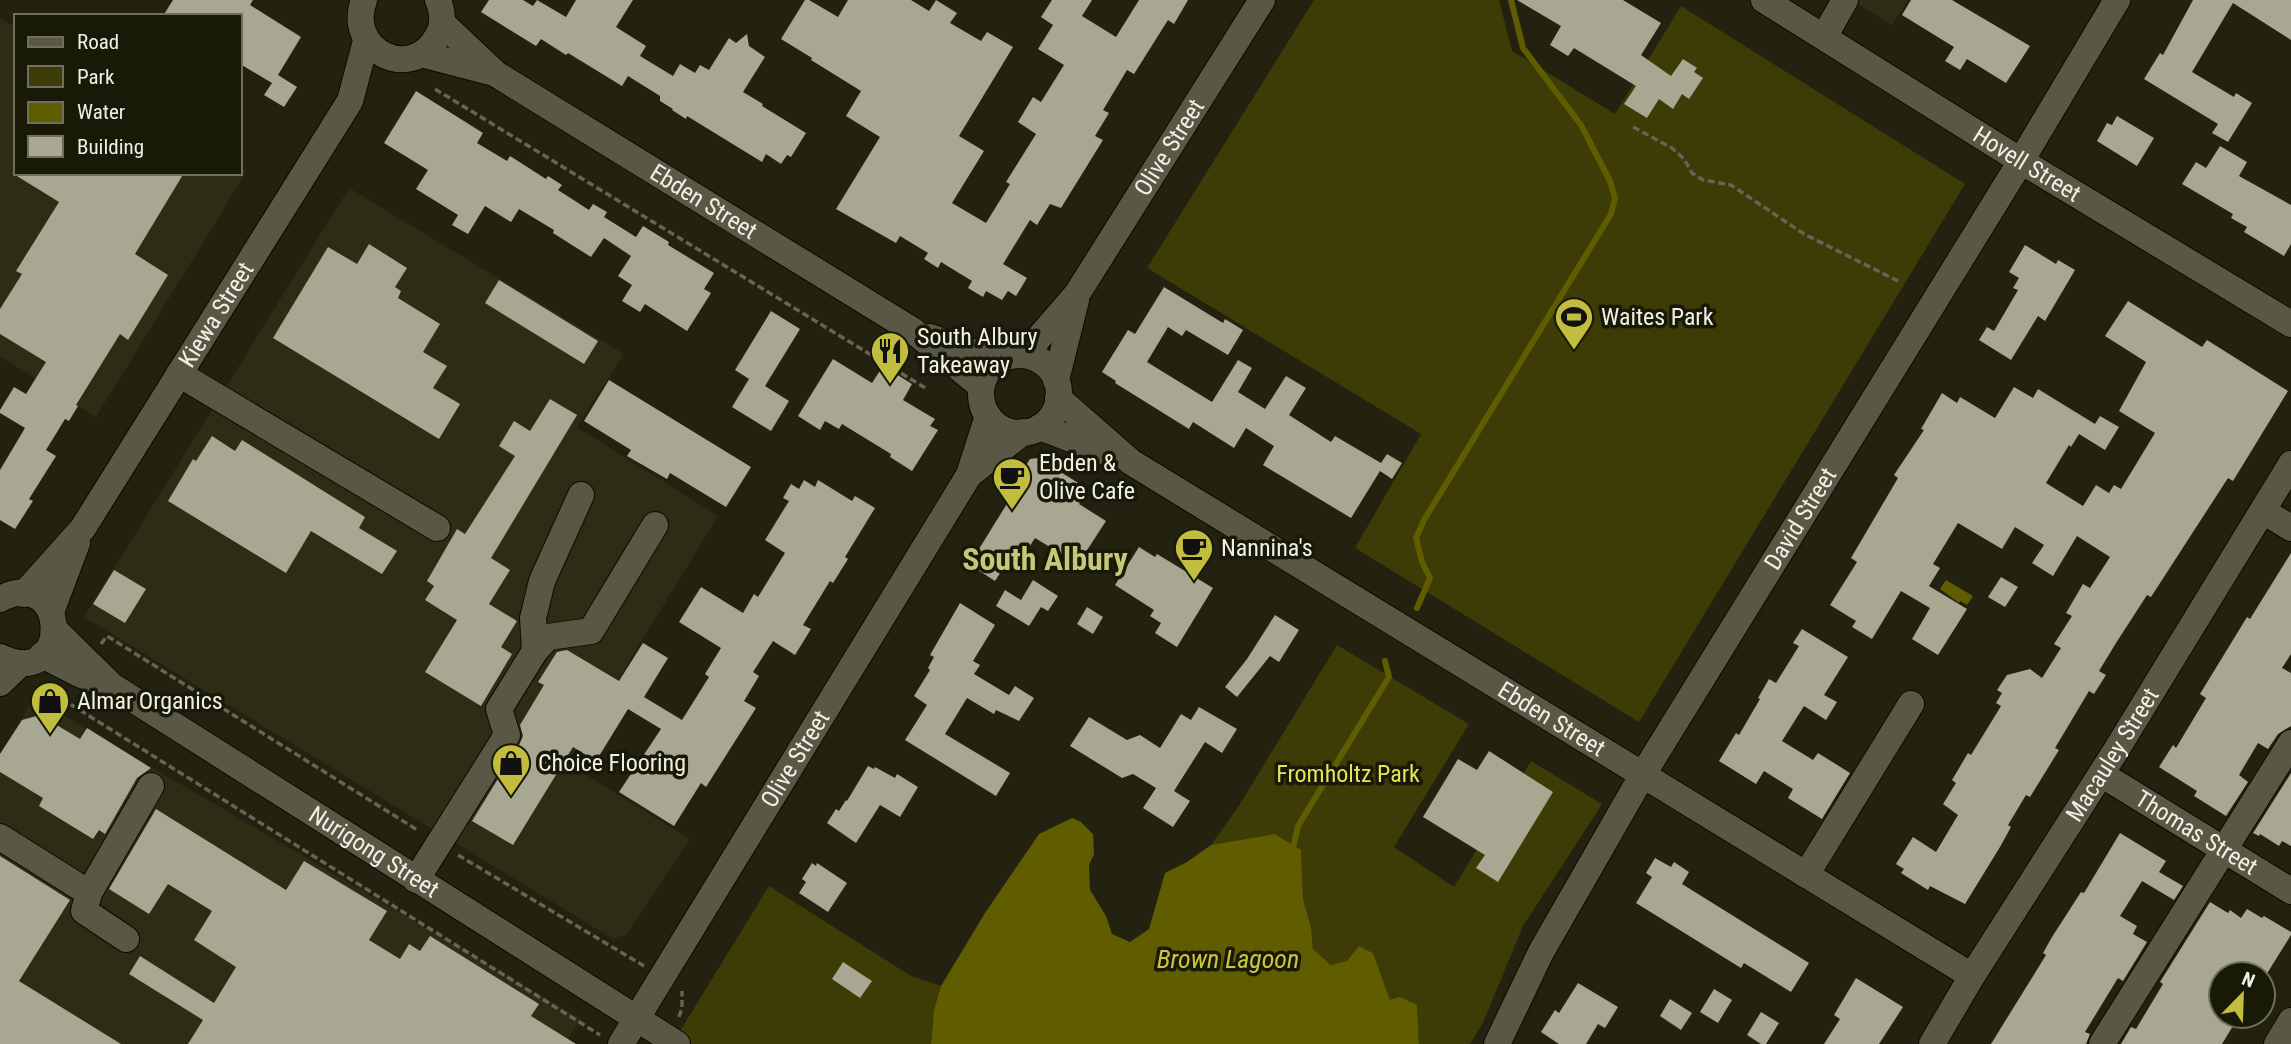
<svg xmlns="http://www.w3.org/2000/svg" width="2291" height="1044" font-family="'Roboto Condensed',sans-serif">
<rect width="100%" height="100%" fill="#232211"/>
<g fill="#2d2c14">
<path d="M1851 0H1908L1892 25Z"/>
<path d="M0 18 16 28V173H240V167L247 171 96 417 0 356Z"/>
<path d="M349 188 624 354 577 427 718 516 567 763 690 839 627 934 613 939 84 617Z"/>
<path d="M34 698 581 1019 565 1044H0V755Z"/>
</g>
<g fill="#3d3b06">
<path d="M1314 0H1499L1512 51 1615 114 1681 6 1965 184 1639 722 1355 548 1421 434 1147 268Z"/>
<path d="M1337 645 1469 724 1394 847 1454 887 1531 761 1602 804 1523 926 1483 1023 1470 1044H1419L1417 1005 1390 1001 1373 953 1359 946 1347 962 1331 965 1313 949 1311 927 1303 899 1301 850 1275 834 1211 845 1240 804Z"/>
<path d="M769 886 911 976 941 986 934 1010 931 1044H672Z"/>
</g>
<g fill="#605c00">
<path d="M1946 580 1973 596 1967 605 1960 601 1959 603 1940 589Z"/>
<path d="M1072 818 1081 822 1093 834 1094 854 1089 865 1090 890 1106 916 1112 934 1130 942 1149 929 1165 873 1187 862 1211 845 1275 834 1301 850 1303 899 1311 927 1313 949 1331 965 1347 961 1359 946 1373 953 1390 1000 1400 997 1417 1005 1419 1044H931L934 1010 941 986 985 913 1039 834Z"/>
</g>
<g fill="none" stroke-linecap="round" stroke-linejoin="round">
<g stroke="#605c00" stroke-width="6">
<path d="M1417 608 1430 578 1422 562 1416 538 1424 520 1611 214 1615 198 1610 181 1581 125 1523 48 1511 0"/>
<path d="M1292 852 1298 826 1389 677 1385 661"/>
</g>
</g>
<g fill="#a7a792">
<path d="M173 0H253L250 5 301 37 278 75 297 87 284 107 264 95 272 83 240 64V16H163Z"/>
<path d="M489 0H523L533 6 537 0 566 17 576 0H633L616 27 646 46 640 56 673 76 680 64 695 73 700 65 709 70 729 38 736 43 747 34 749 46 765 57 743 92 763 104 762 106 806 133 791 157 787 155 781 164 766 154 762 162 687 116 686 119 672 110 673 109 660 101V96L628 76 622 86 568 53 566 55 541 39 536 46 481 12Z"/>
<path d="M805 0H809L838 17 848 0H911L929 11 936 0 957 13 950 23 981 41 987 32 1013 47 959 136 984 151 952 203 986 223 1010 184 1006 182 1036 134 1018 122 1033 97 1041 102 1064 65 1038 49 1053 25 1041 17 1052 0H1092L1082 16 1116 37 1139 0H1188L1174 24 1168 20 1134 74 1127 70 1103 110 1109 113 1095 136 1103 140 1061 208 1050 204 1037 225 1030 220 1003 264 1027 278 1016 296 1008 291 1002 300 986 291 983 297 968 288 972 281 941 262 938 268 924 259 928 253 900 236 896 243 836 209 880 137 846 116 861 91 811 60 812 58 781 39Z"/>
<path d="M1517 0H1623L1661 23 1641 55 1671 76 1683 59 1697 68 1694 72 1703 78 1689 99 1682 94 1673 109 1659 99 1647 118 1624 104 1636 86 1574 48 1568 56 1550 45 1561 26Z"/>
<path d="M1911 0H1952L2030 46 2006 83 1967 59 1960 70 1945 61 1954 47 1902 15Z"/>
<path d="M2193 0H2291V40L2233 3 2192 72 2234 97 2236 93 2252 103 2228 142 2212 133 2218 124 2144 79 2160 53 2163 55Z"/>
<path d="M416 91 483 133 477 143 507 161 510 156 546 179 548 176 562 185 558 190 589 210 593 204 607 212 604 217 636 237 643 226 669 242 668 245 714 273 704 289 711 293 687 331 645 304 640 312 622 301 632 285 618 276 631 256 604 238 591 257 553 233 554 230 519 209 511 222 485 206 468 234 452 225 458 215 416 189 428 170 384 143Z"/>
<path d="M2117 116 2154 138 2137 166 2097 141 2107 123 2112 125Z"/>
<path d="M2220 146 2247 162 2239 176 2291 205V244L2284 256 2244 232 2247 227 2231 218 2233 214 2182 184 2196 162 2206 168Z"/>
<path d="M12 173H184L135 254 168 275 128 340 120 334 76 405 78 406 69 421 65 419 46 450 56 456 29 499 33 501 15 529 0 520V470L25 428 0 413V410L14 387 26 394 46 362 0 334V309L22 274 16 271 59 202Z"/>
<path d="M369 244 407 268 395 287 401 291 398 298 440 324 423 352 447 366 433 388 460 404 439 439 273 338 328 247 357 264Z"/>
<path d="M2025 245 2056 264 2058 260 2075 270 2045 321 2038 316 2011 360 1979 340 1987 327 1994 331 2018 290 2013 288 2019 278 2009 272Z"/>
<path d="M499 280 598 341 584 364 485 303Z"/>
<path d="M1164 287 1223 323 1225 319 1243 330 1228 355 1186 330 1182 336 1168 327 1147 362 1212 402 1238 360 1252 368 1238 392 1265 409 1286 376 1306 388 1289 415 1331 442 1335 436 1381 463 1387 454 1402 463 1392 479 1380 471 1351 518 1263 465 1274 446 1246 428 1234 448 1193 422 1189 429 1115 383 1116 381 1102 372 1128 330 1135 334Z"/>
<path d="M2128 301 2202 347 2207 340 2288 391 2233 481 2228 478 2151 597 2147 595 2116 643 2099 671 2106 675 2094 694 2089 691 2055 748 2059 750 2030 797 2026 795 2008 825 2011 827 2000 847 1965 904 1930 886 1928 890 1901 873 1904 869 1896 864 1913 837 1936 852 1958 815 1943 804 1956 783 1952 780 1968 753 1971 755 2001 706 1996 703 2002 693 1997 690 2007 675 2030 669 2042 678 2061 648 2054 644 2072 616 2066 613 2083 584 2090 588 2110 557 2077 536 2053 576 2032 563 2044 545 2015 527 2002 549 1958 523 1933 564 1940 568 1929 586 1967 609 1938 655 1912 639 1930 608 1901 591 1872 639 1852 627 1856 621 1830 605 1857 562 1851 558 1898 478 1894 475 1924 430 1921 429 1942 393 1957 403 1960 397 1995 418 2014 387 2033 398 2038 389 2095 424 2100 416 2119 427 2105 450 2079 434 2071 447 2069 445 2046 483 2083 506 2096 485 2109 493 2114 485 2121 489 2155 433 2119 411 2146 362 2105 336Z"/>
<path d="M771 311 800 329 765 386 789 401 771 431 732 407 749 379 735 370Z"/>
<path d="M833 359 872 383 883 366 912 384 903 400 935 419 930 426 938 430 912 471 890 457 891 454 842 424 839 429 825 421 820 430 798 416Z"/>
<path d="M609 380 751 467 726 507 670 473 667 479 627 456 631 450 584 421Z"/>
<path d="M550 399 577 415 491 558 510 570 489 604 517 621 501 647 512 654 481 706 425 672 457 620 425 600 434 586 427 581 457 529 465 534 515 456 499 446 514 421 530 431Z"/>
<path d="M212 436 235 451 242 440 365 517 359 528 397 551 382 574 311 531 286 573 168 501 193 459 196 461Z"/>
<path d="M1038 458 1088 489 1079 504 1106 521 1078 564 1035 538 1026 552 1017 547 995 581 975 568 979 560 974 557 1013 494 1009 492 1030 459Z"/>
<path d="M804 480 815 487 818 480 852 501 855 496 875 508 845 557 848 559 833 583 830 581 803 625 811 629 795 655 773 641 753 672 759 676 744 701 756 708 706 787 701 783 674 826 619 792 661 729 628 709 596 761 573 747 513 845 472 821 520 743 523 736 520 725 544 685 538 682 557 652 567 650 619 681 643 643 668 658 644 697 682 720 709 677 705 674 721 648 679 622 701 587 743 613 754 594 758 597 785 553 765 540 789 501 783 498 791 484 799 489Z"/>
<path d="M1139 547 1155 557 1157 554 1213 588 1177 647 1155 633 1161 623 1150 616 1154 610 1115 585Z"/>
<path d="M2291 553V654L2282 668 2291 673V726L2278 734 2268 749 2258 743 2239 775 2248 782 2226 816 2194 796 2197 791 2159 767 2173 745 2176 748 2206 698 2200 694 2247 617 2250 619Z"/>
<path d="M114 570 146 589 125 623 93 604Z"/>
<path d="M2001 577 2018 587 2005 607 1988 597Z"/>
<path d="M1033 580 1058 596 1048 611 1041 607 1029 626 996 606 1005 590 1021 600Z"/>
<path d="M960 603 995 625 973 661 980 665 974 674 1009 695 1015 686 1034 698 1019 721 996 710 994 714 967 698 945 734 1010 773 996 796 905 740 927 705 914 696 930 670 928 668 934 657 930 655Z"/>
<path d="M1087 607 1103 617 1093 634 1077 624Z"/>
<path d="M1275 615 1299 630 1279 662 1270 656 1237 697 1225 687 1247 659Z"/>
<path d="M1802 629 1848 657 1824 695 1837 702 1826 720 1804 706 1782 741 1813 760 1818 753 1850 773 1822 819 1788 798 1793 789 1764 771 1756 784 1719 761 1736 733 1739 735 1760 699 1758 698 1769 679 1776 683 1799 646 1793 643Z"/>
<path d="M1199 707 1237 729 1222 753 1205 742 1174 791 1190 801 1173 827 1143 808 1156 788 1133 774 1122 778 1070 746 1089 717 1127 740 1140 735 1160 748 1181 714 1191 720Z"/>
<path d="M40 715 80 739 87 728 151 768 137 778 105 834 99 830 93 839 39 806 43 798 0 772V754L22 720Z"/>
<path d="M1489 751 1553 792 1498 882 1476 868 1485 855 1423 817 1458 759 1477 770Z"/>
<path d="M868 766 874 769 875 767 895 778 897 774 918 787 900 817 880 805 856 843 827 823 836 809 839 811 846 800 847 801Z"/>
<path d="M2291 773V846L2282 841 2279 846 2260 834 2259 836 2253 833Z"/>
<path d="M156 809 286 890 304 861 387 911 369 940 400 959 409 944 420 951 430 936 539 1004 531 1016 576 1044H188L203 1020 129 974 140 956 214 1003 236 967 194 940 212 911 168 884 149 914 109 889Z"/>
<path d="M2120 833 2166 861 2159 872 2183 886 2174 900 2142 881 2120 916 2137 926 2133 934 2147 942 2123 981 2118 978 2085 1032 2090 1034 2086 1044H1991L2046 955 2043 953 2052 937 2081 892 2084 893Z"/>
<path d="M0 856 70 900 19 981 121 1044H0Z"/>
<path d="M1655 858 1671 867 1674 862 1689 872 1682 884 1809 963 1791 992 1744 963 1741 968 1636 903 1652 877 1646 873Z"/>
<path d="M812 863 816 866 817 863 847 883 828 912 799 893 806 882 802 879Z"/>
<path d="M2210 902 2228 913 2230 910 2241 918 2247 909 2262 918 2264 916 2291 932V935L2263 980V974H2221V1016H2239L2222 1044H2121L2131 1027 2136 1029 2163 984 2160 982Z"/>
<path d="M843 962 872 981 860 998 832 979Z"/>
<path d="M1856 978 1903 1007 1879 1044H1824L1840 1019 1834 1015Z"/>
<path d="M1578 983 1618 1007 1605 1028 1598 1024 1586 1044H1559L1541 1032 1555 1010 1559 1013Z"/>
<path d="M1714 989 1732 1000 1718 1023 1700 1012Z"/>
<path d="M1670 999 1692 1013 1681 1030 1660 1016Z"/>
<path d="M1761 1012 1779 1023 1766 1044H1761L1747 1035Z"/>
</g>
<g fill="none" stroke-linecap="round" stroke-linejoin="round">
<g stroke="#0c0b01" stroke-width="28">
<g id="minor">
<path d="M364 0C345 51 412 83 437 37 444 26 443 12 438 0"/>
<path id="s1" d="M1764 0 2021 161 2291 324"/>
<path id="s2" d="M442 23 496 74 912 330 981 386"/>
<path d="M1824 37 1845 0"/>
<path d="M421 54 494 73"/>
<path d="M930 337 998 361"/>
<path id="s3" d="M1024 355 1077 294 1262 0"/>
<circle cx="1020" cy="394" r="39"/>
<path d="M179 374 437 528"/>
<path d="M1056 380 1076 300"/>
<path id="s4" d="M1058 398 1131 462 1972 976"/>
<path d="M1040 427 1113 455"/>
<path d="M969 475 1023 432"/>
<path d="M2263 511 2291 528"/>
<path id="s5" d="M24 594 83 528 350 101 366 41"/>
<path d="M0 599C69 563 74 692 0 657"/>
<path d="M51 612 77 543"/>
<path id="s6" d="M55 630 112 686 677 1044"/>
<path d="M535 651 548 637 591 631 655 525"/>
<path d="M42 655 79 674 104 683"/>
<path d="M0 683 21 663"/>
<path id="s7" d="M2101 774 2291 891"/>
<path d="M0 837 89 893 84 911 126 939"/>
<path d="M1806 875 1911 704"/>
<path d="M416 880 507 735 499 709 535 651 533 618 542 581 581 495"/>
<path d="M89 893 151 786"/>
<path id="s8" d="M621 1044 969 475 988 416"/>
<path id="s9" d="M1497 1044 1541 952 1642 776 2021 161 2117 0"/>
<path id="s10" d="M1932 1044 1972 976 2115 752 2291 464"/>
<path d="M2102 1044 2291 743"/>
<path d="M2277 1044 2291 1021"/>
</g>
</g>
<g stroke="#656455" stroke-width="3.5" stroke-dasharray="7 3.5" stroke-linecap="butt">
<path d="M435 89 927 389"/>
<path d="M1633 127 1672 148 1684 159 1692 173 1703 180 1731 185 1804 234 1898 281"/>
<path d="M101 644 107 636 419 831"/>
<path d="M62 699 600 1035"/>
<path d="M458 855 644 966"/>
<path d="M679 1017 682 1008V991"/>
</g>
<use href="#minor" stroke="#585845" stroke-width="26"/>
</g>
<defs>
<g id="stadium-pin" transform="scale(2.0125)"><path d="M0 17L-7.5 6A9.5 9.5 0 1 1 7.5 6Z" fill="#c2bd3f" stroke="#191908"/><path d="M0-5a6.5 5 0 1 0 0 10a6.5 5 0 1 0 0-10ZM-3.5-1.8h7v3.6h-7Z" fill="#111"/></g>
<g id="restaurant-pin" transform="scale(2.0125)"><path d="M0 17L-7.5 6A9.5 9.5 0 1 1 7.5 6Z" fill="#c2bd3f" stroke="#191908"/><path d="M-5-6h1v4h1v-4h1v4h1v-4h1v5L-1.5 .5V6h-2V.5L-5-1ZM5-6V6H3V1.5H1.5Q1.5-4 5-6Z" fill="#111"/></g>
<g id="cafe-pin" transform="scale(2.0125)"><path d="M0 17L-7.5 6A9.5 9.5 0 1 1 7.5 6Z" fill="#c2bd3f" stroke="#191908"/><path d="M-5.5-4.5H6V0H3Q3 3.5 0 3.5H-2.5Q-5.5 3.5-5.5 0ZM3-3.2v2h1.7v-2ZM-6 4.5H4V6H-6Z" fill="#111"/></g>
<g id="shop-pin" transform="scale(2.0125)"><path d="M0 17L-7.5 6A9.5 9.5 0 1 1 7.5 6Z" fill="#c2bd3f" stroke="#191908"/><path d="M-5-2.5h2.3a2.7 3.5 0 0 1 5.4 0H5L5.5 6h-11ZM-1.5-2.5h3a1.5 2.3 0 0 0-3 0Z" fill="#111"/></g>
</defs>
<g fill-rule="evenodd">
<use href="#stadium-pin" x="1574" y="317"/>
<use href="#restaurant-pin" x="890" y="351"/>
<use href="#cafe-pin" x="1012" y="477"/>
<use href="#cafe-pin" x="1194" y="548"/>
<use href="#shop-pin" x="50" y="701"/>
<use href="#shop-pin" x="511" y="763"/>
</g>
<g text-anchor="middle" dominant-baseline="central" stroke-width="7" stroke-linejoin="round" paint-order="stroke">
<g font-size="24" fill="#f0f0e5" stroke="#191908">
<text stroke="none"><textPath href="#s3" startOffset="254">Olive Street</textPath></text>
<text stroke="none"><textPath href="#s1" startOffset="310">Hovell Street</textPath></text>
<text stroke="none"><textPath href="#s2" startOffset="318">Ebden Street</textPath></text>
<text stroke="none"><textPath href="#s5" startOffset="340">Kiewa Street</textPath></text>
<text stroke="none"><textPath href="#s9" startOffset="607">David Street</textPath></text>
<text stroke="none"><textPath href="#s4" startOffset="590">Ebden Street</textPath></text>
<text stroke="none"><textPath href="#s10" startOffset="341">Macauley Street</textPath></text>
<text stroke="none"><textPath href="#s8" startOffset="334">Olive Street</textPath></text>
<text stroke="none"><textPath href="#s7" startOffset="112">Thomas Street</textPath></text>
<text stroke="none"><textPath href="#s6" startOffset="390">Nurigong Street</textPath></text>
</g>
<g font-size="24" fill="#f0f0e5" stroke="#191908" text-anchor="start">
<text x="1601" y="317">Waites Park</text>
<text x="917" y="337">South Albury<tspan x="917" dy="28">Takeaway</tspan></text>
<text x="1039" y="463">Ebden &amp;<tspan x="1039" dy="28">Olive Cafe</tspan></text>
<text x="1221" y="548">Nannina's</text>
<text x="77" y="701">Almar Organics</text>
<text x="538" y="763">Choice Flooring</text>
</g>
<g font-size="24" fill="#e7e25c" stroke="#191908">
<text x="1348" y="774">Fromholtz Park</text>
</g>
<g font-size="26" font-style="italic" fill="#ccc63b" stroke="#191908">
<text x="1228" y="959">Brown Lagoon</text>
</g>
<g font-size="32" font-weight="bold" fill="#c8c678" stroke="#191908">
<text x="1045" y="559">South Albury</text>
</g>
</g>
<rect x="14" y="14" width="228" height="161" fill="#191908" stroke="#6f6f60" stroke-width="2"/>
<rect x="28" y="37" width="35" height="10" fill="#585845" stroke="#6f6f60" stroke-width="2"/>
<text x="77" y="49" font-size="21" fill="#f0f0e5">Road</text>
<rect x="28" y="66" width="35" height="21" fill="#3d3b06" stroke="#6f6f60" stroke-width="2"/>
<text x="77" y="84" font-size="21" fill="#f0f0e5">Park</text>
<rect x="28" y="102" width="35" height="21" fill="#605c00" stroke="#6f6f60" stroke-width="2"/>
<text x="77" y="119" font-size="21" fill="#f0f0e5">Water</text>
<rect x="28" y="136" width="35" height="21" fill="#a7a792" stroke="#6f6f60" stroke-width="2"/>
<text x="77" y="154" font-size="21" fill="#f0f0e5">Building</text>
<g transform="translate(2242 995) rotate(23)"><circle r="33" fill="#191908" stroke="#6f6f60" stroke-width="2"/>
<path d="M0-5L12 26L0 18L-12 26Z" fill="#c2bd3f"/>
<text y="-10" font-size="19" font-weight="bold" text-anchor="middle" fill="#f0f0e5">N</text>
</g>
</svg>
